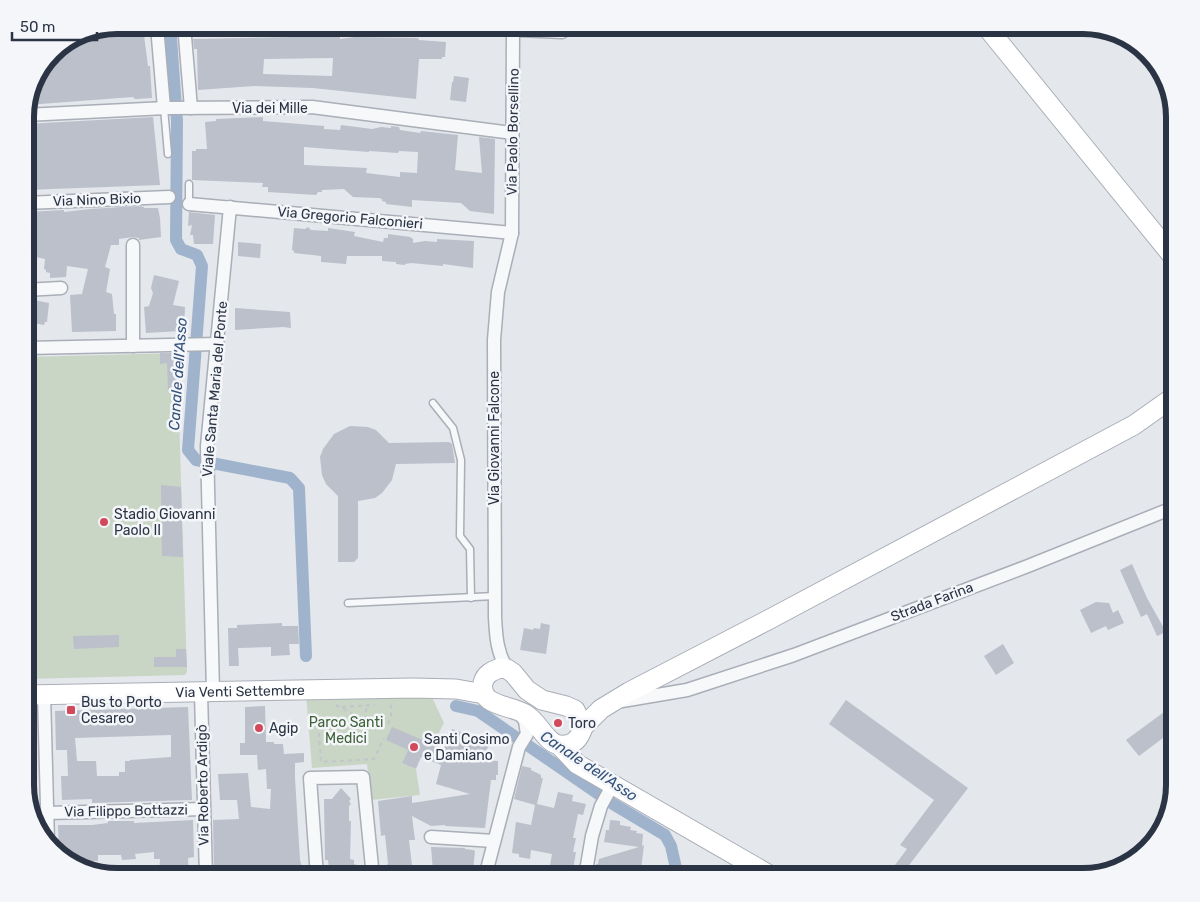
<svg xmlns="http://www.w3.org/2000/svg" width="1200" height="902" font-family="Rubik,sans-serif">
<rect width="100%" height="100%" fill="#e4e7ec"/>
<g fill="#c9d6c5">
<path d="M177 353 187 672 185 675 25 679V357Z"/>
<path d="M430 693 444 723 433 744 428 743 408 750 402 763 416 769 420 795 371 800 367 764 312 768 306 694Z"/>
</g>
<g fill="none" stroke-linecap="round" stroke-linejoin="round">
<g stroke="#9fb4cc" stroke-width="12">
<path d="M170 25 177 121 176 240 181 249 197 255 202 266 188 450 196 460 290 478 299 488 306 656"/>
<path d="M456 706 478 711 613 804 665 835 671 846 678 877"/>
</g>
</g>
<g fill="#bbc0ca" fill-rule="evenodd">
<path d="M144 35 148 66H150L152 98 135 99 133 97 27 105 35 76 56 48 86 37Z"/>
<path d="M340 36V39L355 37 418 38 419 40 446 42 445 57H442V59H419L416 99 313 88 254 86 198 90 197 49H194L193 39ZM333 58 332 76 263 74 264 59Z"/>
<path d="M454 76 469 78 466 102 450 100 452 82H453Z"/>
<path d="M153 117 160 185 25 190V124Z"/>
<path d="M263 117V121L324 126V129L340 130 341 125 372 129 381 127 391 128V126L399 127 400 130 420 133 421 131 458 135 455 170 482 173 479 137 495 139 494 214 470 211 461 203 412 200V207L386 204V202L382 201V199L379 198 353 197 344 189 322 190V192H318L316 195 268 192V187H262L263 183 192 180V151H196V149H207L205 122 216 121V119ZM304 147 369 152V151L398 153 399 151 418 152 417 173 400 172V177L366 173 367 168 304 165Z"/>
<path d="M138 206 144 207V208H158L160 218 161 237 139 240V238L133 237 119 239V245H111L105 267 110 269 106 292 112 294 114 314H116V331L72 332 70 295 82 294 88 269 67 266 66 277 50 278V273L46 272V270L44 269 45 259 36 257 37 254 25 255V212L64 210V212L90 209Z"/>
<path d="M189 212 215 215 213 244H194L193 235H190L192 225 188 226Z"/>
<path d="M308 227 311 230 328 231V228L355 232 354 236 383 242 384 238H388V234L410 237 413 239V243L425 241 437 242V239L474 241 473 268 443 264V266L411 263 405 264V265L396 264V262L382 261V256H347L346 264 321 262V256L294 253V251L292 250 294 228 305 229Z"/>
<path d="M238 242 261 244 260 258 238 256Z"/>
<path d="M154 275 179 281 173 305 185 307 184 329H180V331L146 333 144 307 149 306 153 293 151 288Z"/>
<path d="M25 298H33L34 300 49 303 47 322H45L44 325 33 323 30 340H25Z"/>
<path d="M235 308 290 312 291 328 283 327 235 330Z"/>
<path d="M160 353H177L178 390H168L167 363 160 364Z"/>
<path d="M350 426 368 427 376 430 389 443 449 442 452 444 455 463 396 464 392 480 382 493 375 498 358 501V558L354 562H338V496L326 484 322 475 320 457 323 449 334 434Z"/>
<path d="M161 485 181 487 183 557 162 556Z"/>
<path d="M1132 564 1147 598 1166 632 1157 636 1147 614 1141 617 1120 570Z"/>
<path d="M1096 602 1109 603 1113 613 1118 610 1124 623 1108 630 1106 626 1091 633 1080 610Z"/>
<path d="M282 623V626H298L299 644H289L290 655 271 656V647L238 648 239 666H229L228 628H237V625Z"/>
<path d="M541 623 550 625 546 654 520 650 524 628 533 630 534 628 540 629Z"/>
<path d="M119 635V647L74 649 73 636Z"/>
<path d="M1003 644 1014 663 996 675 984 656Z"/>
<path d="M176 649H186L187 667H154V657H176Z"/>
<path d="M846 700 968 788 900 877H886L907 849 900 845 934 800 829 724Z"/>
<path d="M1175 704V729L1139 756 1126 740Z"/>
<path d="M265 706 266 742H274V744H283L284 754 304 753V762L295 763V778L300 860 302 868H303L304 877H216V873H214L213 820 239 819 237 800H220L218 774 248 773 251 807 270 809 271 789H267L266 769 258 770 257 755H240V743H245V707Z"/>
<path d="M188 707 192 800 92 803V799L62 800 61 776H68L67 750H56L55 711ZM171 735V757L130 760V761H125V772H119V776H97L96 761H77L75 738Z"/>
<path d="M25 716H34L38 823 34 824 25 791Z"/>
<path d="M392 727 444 749 452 729 483 740V744L489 745 482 760 498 761V775H496V780H491L485 828 445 826V825L431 826 412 816 415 840H409L413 874 408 875V877H385V865H387L388 863 385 835 381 836 378 801 412 796V803L470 794 436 784 441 765 421 757 416 769 402 763 408 750 386 740Z"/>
<path d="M522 766 531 768V770L541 775V778H543L537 804 554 808 558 792 573 795 572 801 586 804 583 815 578 814 573 838H576L573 852H576L572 875 564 874V877H548L552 854 531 850 530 859 519 857V854L512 853 516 822 531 825 535 805 514 799Z"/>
<path d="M341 788 351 799 349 801 351 804 349 806V821H351L350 859 354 860V864L357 865V877H330L328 860H325L324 799H332Z"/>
<path d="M193 820 194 857 188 858 189 877H159L160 859H154V852L135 854 136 859 122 860 121 855H98V861H90V864L82 865 61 858 59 855 58 825H92L108 823V821H134V823Z"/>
<path d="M610 820 620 821V825L631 827 630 830 637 831 636 833 643 834 642 846 644 845 641 869 652 865 653 868 678 872V877H600L596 864H598L599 859 639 847 604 842 606 830H609Z"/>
<path d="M431 847 465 848V849L473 850 475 851 473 871H470L468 877H439V873H435V871H433Z"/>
</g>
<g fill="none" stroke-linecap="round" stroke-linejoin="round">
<g stroke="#a9aeb7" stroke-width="9">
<g id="lane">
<path d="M164 108 168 154"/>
<path d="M189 184V204"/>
<path d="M433 403 453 428 461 460 460 536 470 549 471 598"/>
<path d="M348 603 495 596"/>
</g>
</g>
<g stroke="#a9aeb7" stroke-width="15">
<g id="street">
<path d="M183 25 495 29 562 32V25"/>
<path d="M184 25 191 108"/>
<path d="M157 26 164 108"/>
<path d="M112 27 174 25"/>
<path d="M25 115 166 108 312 107 512 133"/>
<path d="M25 203 169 197"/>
<path d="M189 204 512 233"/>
<path d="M25 290 61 288"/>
<path d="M133 346V245"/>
<path d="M25 348 218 344"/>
<path d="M507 669C497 652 496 637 495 617L494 340 498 292 512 233 513 30"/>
<path d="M213 692 207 446 230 207"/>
<path d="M201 693 206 877"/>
<path d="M44 694 48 843"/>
<path d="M622 701 687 690 794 655 1028 566 1175 507"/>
<path d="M47 813 204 809"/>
<path d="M431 837 494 841"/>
<path d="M317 877 310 778 363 777 373 877"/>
<path d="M485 877 519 747 527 734 525 721 518 711"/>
<path d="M585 877 592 836 601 806 613 784"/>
</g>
</g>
<g stroke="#a9aeb7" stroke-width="21">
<g id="secondary">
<path d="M985 25 1175 259"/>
<path d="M500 668 507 669 513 673 527 690 542 700 566 706 575 710 583 727C581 734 578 741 570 744 547 752 542 723 525 714 511 705 478 706 483 683 485 674 492 671 500 668Z"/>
<path id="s1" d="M25 695 413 688 456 689 484 694"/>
<path d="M583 727 601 709 629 692 768 620 1134 425 1175 396"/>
<path d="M561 747 577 764 773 877"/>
</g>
</g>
<g stroke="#c2c5cb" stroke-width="2" stroke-dasharray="4 4" stroke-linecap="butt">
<path d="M336 705 378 727"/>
<path d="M342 707 375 705"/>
<path d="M365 720 367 705"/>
<path d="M388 724 391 716V702"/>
<path d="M319 733 321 762 374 759 384 738"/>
</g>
<use href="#lane" stroke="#f7f8fa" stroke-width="6"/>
<use href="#street" stroke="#f7f8fa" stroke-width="12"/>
<use href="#secondary" stroke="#fff" stroke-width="19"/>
</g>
<g fill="#d1495b" stroke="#f4f6f9" stroke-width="2">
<circle cx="104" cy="522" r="5"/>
<rect x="66" y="705" width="10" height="10" rx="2.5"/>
<circle cx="558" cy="723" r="5"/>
<circle cx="259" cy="728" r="5"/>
<circle cx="414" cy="747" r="5"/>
</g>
<g text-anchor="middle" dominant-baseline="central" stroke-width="5" stroke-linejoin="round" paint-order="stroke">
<g font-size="14" fill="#2b3445" stroke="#f4f6f9">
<text x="270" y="108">Via dei Mille</text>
<text transform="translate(513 132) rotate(-89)">Via Paolo Borsellino</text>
<text transform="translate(97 200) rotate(-2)">Via Nino Bixio</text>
<text transform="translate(350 218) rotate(5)">Via Gregorio Falconieri</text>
<text transform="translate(215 389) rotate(-85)">Viale Santa Maria del Ponte</text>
<text transform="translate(494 438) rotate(-90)">Via Giovanni Falcone</text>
<text transform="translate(932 602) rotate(-21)">Strada Farina</text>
<text stroke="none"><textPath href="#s1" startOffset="215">Via Venti Settembre</textPath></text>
<text transform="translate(203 785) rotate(-91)">Via Roberto Ardigò</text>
<text transform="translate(126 811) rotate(-1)">Via Filippo Bottazzi</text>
</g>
<g font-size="14" fill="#2b3445" stroke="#f4f6f9" text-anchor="start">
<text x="114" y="514">Stadio Giovanni<tspan x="114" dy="16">Paolo II</tspan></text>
<text x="81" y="702">Bus to Porto<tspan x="81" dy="16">Cesareo</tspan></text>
<text x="568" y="723">Toro</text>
<text x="269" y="728">Agip</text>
<text x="424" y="739">Santi Cosimo<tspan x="424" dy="16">e Damiano</tspan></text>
</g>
<g font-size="14" fill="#3f6138" stroke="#f4f6f9">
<text x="346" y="722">Parco Santi<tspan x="346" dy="16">Medici</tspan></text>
</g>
<g font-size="15" font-style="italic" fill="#34527a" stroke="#f4f6f9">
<text transform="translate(178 374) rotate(-86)">Canale dell'Asso</text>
<text transform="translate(589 766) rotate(34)">Canale dell'Asso</text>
</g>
</g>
<path d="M0 0H1200V902H0ZM117 34H1083A83 83 0 0 1 1166 117V785A83 83 0 0 1 1083 868H117A83 83 0 0 1 34 785V117A83 83 0 0 1 117 34Z" fill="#f4f6f9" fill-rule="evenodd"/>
<path fill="none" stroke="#2b3445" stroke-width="6" d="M117 34H1083A83 83 0 0 1 1166 117V785A83 83 0 0 1 1083 868H117A83 83 0 0 1 34 785V117A83 83 0 0 1 117 34Z"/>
<path d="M12 32v8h85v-8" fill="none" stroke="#2b3445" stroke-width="2.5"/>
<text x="20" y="32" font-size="15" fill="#2b3445" stroke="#f4f6f9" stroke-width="4" paint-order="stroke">50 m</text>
</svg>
